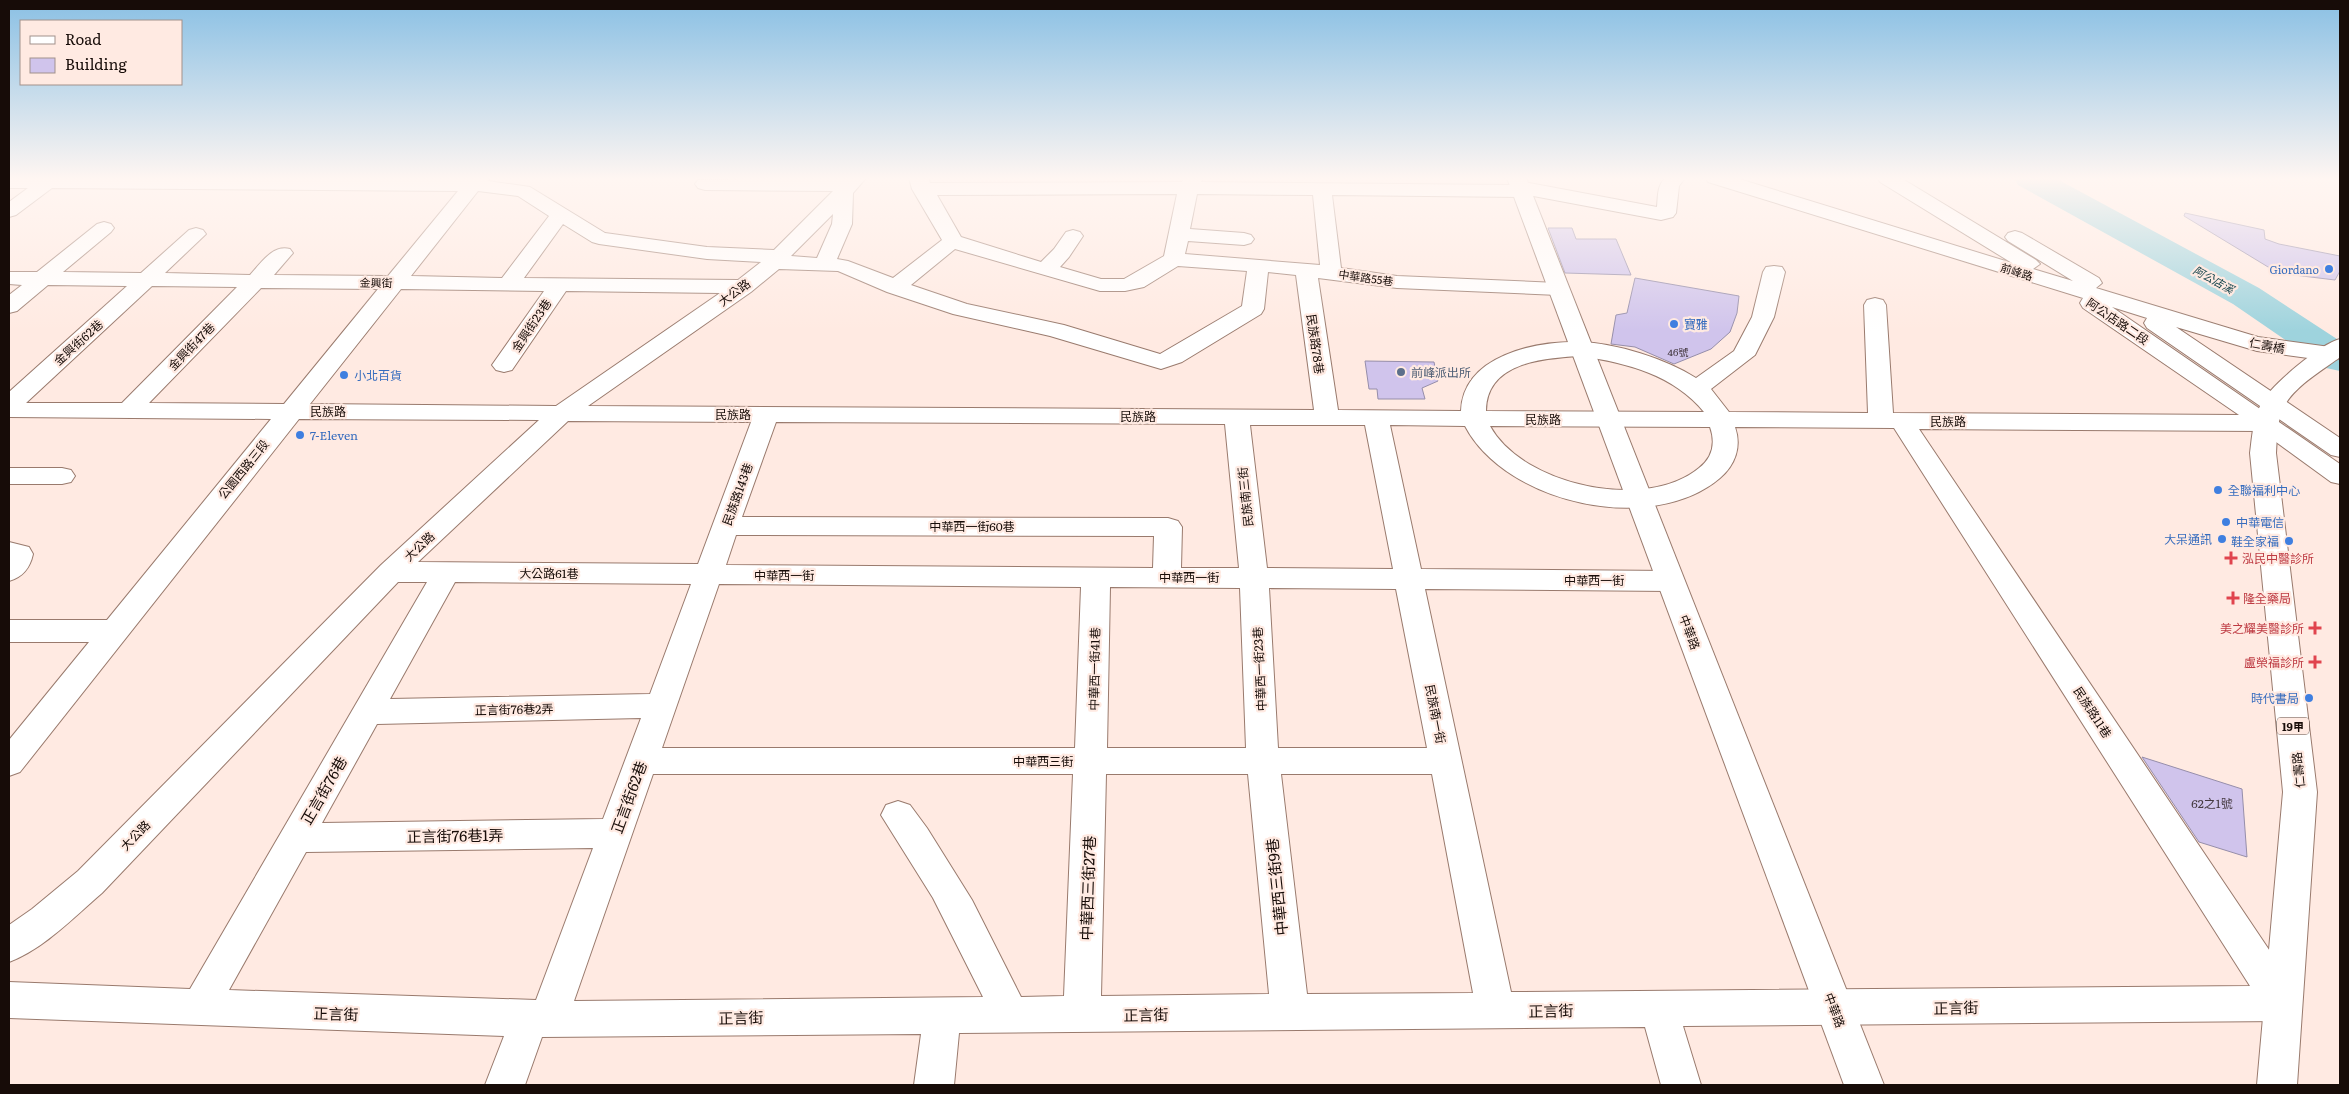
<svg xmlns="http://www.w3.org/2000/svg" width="2349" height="1094" font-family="Literata,'Noto Sans TC',serif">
<rect width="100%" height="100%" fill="#ffeae2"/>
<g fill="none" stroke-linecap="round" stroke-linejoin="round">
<path fill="#9ed3dd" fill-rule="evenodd" d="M2014 178H2055L2259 288 2340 341V371L2326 368 2233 304 2018 185Z"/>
</g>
<g fill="#d0c4ec" stroke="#968eaa">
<path d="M2185 213 2264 230 2265 239 2279 244 2340 256V271L2335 280 2278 273 2184 216Z"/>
<path d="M1548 228H1572L1576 239H1616L1631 275 1565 273Z"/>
<path d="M1635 278 1739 296 1737 313 1730 332 1711 349 1674 364 1635 347 1611 344 1616 315 1627 313Z"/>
<path d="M1365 361 1434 362 1438 381 1422 388 1425 399H1378L1377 389H1369Z"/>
<path d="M2142 757 2242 789 2247 857 2199 842Z"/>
</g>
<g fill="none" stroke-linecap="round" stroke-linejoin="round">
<g stroke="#997a6d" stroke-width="2">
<g id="minor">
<path d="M9 178H490L488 181 530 187 605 233 707 247 774 250 833 191 705 190 698 188 695 184 698 180 866 178 853 193 852 224 837 259 848 261 893 278 942 240 912 189 909 178H928L930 183 1182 182 1184 178H1203L1201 182 1511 185 1519 181 1657 207C1658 197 1657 186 1665 178H1685L1679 186 1676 213 1673 217 1661 220 1528 195 1521 197 1332 195 1341 268 1397 276 1558 283 1566 284 1569 289 1566 294 1558 295 1397 288 1318 278 1338 410 1461 411C1463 355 1536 341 1580 342 1616 343 1666 359 1696 378L1734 351 1752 317 1763 272 1766 267 1774 266 1782 267 1785 272 1774 317 1755 355 1711 389 1729 412 1868 413 1864 305 1867 300 1875 298 1883 300 1886 305 1893 413 2239 415 2083 308 2080 303 2083 298 1708 182 1706 178H1736L2012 263 1880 182 1878 178H1901L2036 260 2040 264 2033 269 2073 281 2008 241 2005 237 2008 233 2015 231 2022 233 2099 278 2102 283 2096 288 2258 337 2330 347 2338 349 2340 352 2338 359 2330 361 2257 351 2176 327 2340 438V457L2331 455 2147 328 2144 323 2147 318 2112 307 2340 464V484L2331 482 2261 431 1919 429 2296 990 2302 1003 2296 1016 2283 1021 1683 1026 1701 1085H1661L1645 1027 959 1033 954 1085H914L921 1034 542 1037 525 1085H485L504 1036 9 1018V982L190 989 427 582H398L102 893C74 917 45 948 9 962V925L32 909 78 871 381 565 539 420 299 419 20 772 9 776V740L89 642H9V620H107L271 419 9 417V392L127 286 48 285 17 311 9 313V295L22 285 9 284V272H37L97 224 104 222 111 224 114 228 111 232 63 272 141 273 189 230 196 228 203 230 206 234 165 273 250 275C261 263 273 244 290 249L293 253 274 275 388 276 458 191 52 188 16 215 9 217V202L28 188H9ZM478 191 518 196 549 216 502 278 411 276ZM1177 194 1164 256 1124 279H1101L1060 267 1069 257 1083 236 1080 232 1073 230 1066 232 1054 249 1041 262 961 237 937 195ZM1197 194 1313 195 1320 265 1185 254 1188 241 1244 245 1251 243 1254 239 1251 235 1244 233 1190 229ZM833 214 832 224 817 258 791 256ZM563 224 592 242 599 244 707 259 761 262 738 280 524 278ZM955 249 1100 291H1125L1144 287 1178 266 1247 271 1242 306 1160 354 1064 325 967 304 911 285ZM779 269 838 271 887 292 953 314 1050 336 1161 369 1182 362 1261 314 1264 309 1268 272 1296 275 1314 410 588 406 751 292ZM152 286 237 287 122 403H26ZM261 288 378 289 284 404 149 403ZM401 289 544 291 492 365 496 370 504 372 512 370 566 291 720 293 556 406 310 404ZM1581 356C1627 363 1674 375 1704 412L1486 411C1486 362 1544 358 1581 356ZM568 421 751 422 698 564 418 562ZM776 422 1225 424 1239 568H1181L1182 527 1178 521 1168 518 742 517ZM1250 425H1365L1393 569 1267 568ZM1390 425 1465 426C1506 504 1652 536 1720 478 1735 465 1742 447 1735 427L1894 428 2250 986 1511 992 1425 589 1670 591 1680 588 1684 581 1680 574 1670 571 1421 569ZM1490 426 1710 427C1716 444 1712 458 1699 468 1646 512 1523 486 1490 426ZM736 535 1154 536 1153 568 726 565ZM455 582 691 584 650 694 390 699ZM719 584 1081 587 1075 748H662ZM1110 587 1240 588 1246 748H1107ZM1269 588 1396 589 1427 748H1278ZM641 718 603 819 322 823 377 724ZM653 774H1073L1064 996 1021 997 972 900 927 828 910 805 898 801 886 805 881 815 933 898 983 997 574 1001ZM1106 774H1248L1269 994 1101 996ZM1281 774H1432L1473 993 1307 994ZM593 848 536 1000 229 990 306 852Z"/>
<path d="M9 468H62L71 470 75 476 71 482 62 484H9Z"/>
<path d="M9 542 29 547 33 554C30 568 23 577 9 581Z"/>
</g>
</g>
<g stroke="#997a6d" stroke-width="2">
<g id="major">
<path d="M1507 178H1526L1884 1085H1844Z"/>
<path d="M2340 339V357C2323 370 2298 384 2286 403 2277 417 2277 437 2276 453L2317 792 2297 1085H2257L2283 792 2250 453C2252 437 2253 419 2261 404 2270 386 2320 344 2340 339Z"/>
</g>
</g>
<use href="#minor" fill="#fff" fill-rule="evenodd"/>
<use href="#major" fill="#fff" fill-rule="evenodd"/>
</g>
<linearGradient id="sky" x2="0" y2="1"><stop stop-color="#8ac0e4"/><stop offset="0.54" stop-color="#fff6f2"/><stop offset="1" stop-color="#fff6f2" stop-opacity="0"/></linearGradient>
<rect width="2349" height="331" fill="url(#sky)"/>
<g fill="#3f7fe0" stroke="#ffeae2" stroke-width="2">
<circle cx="2329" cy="269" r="5"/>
<circle cx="1674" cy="324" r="5"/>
<circle cx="344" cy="375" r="5"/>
<circle cx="300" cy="435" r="5"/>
<circle cx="2218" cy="490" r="5"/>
<circle cx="2226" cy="522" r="5"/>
<circle cx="2222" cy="539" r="5"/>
<circle cx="2289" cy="541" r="5"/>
<circle cx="2309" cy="698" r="5"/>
</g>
<circle fill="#5c6f8a" stroke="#ffeae2" stroke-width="2" cx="1401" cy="372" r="5"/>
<g fill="#e0444e" stroke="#ffeae2" stroke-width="2">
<path d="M2228.5 550.5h5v5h5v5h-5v5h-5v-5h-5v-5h5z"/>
<path d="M2230.5 590.5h5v5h5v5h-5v5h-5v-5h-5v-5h5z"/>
<path d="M2312.5 620.5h5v5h5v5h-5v5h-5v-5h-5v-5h5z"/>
<path d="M2312.5 654.5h5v5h5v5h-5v5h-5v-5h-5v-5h5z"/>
</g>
<g text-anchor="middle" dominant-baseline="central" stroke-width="4.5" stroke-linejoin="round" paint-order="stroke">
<g font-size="10" fill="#453a41">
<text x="1678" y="351">46號</text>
</g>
<g font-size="11" fill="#366cbe" stroke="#ffeae2" text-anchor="end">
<text x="2319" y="269">Giordano</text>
</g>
<g font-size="11" fill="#170c08" stroke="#ffeae2">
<text transform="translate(2017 271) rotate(17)">前峰路</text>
<text transform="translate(1366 277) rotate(8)">中華路55巷</text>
<text transform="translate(376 282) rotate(1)">金興街</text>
</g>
<g font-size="11" font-style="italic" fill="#104149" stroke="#ffeae2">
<text transform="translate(2214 279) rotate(29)">阿公店溪</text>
</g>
<rect fill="#ffeae2" stroke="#5d4f49" stroke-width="1" x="2277" y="717.5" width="32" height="17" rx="4"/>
<g font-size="11" font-weight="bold" fill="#170c08">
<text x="2293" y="726">19甲</text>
</g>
<g font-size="12" fill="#170c08" stroke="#ffeae2">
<text transform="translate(734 292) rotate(-36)">大公路</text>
<text transform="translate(2118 321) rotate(34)">阿公店路二段</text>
<text transform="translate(531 325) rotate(-56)">金興街23巷</text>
<text transform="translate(78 342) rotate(-42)">金興街62巷</text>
<text transform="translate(1316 344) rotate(82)">民族路78巷</text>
<text transform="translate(2267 345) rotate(11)">仁壽橋</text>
<text transform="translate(191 346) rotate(-46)">金興街47巷</text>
<text x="328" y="411">民族路</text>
<text x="733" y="414">民族路</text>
<text x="1138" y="416">民族路</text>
<text x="1543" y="419">民族路</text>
<text x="1948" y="421">民族路</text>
<text transform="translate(243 469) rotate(-51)">公園西路三段</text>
<text transform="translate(737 494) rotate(-70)">民族路143巷</text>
<text transform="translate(1245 497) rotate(-96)">民族南三街</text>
<text x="972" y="526">中華西一街60巷</text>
<text transform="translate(419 546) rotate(-43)">大公路</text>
<text x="549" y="573">大公路61巷</text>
<text x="784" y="575">中華西一街</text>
<text x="1189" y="577">中華西一街</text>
<text x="1594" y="580">中華西一街</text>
<text transform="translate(1690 632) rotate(69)">中華路</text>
<text transform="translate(1094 669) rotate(-89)">中華西一街41巷</text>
<text transform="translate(1259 669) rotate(-93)">中華西一街23巷</text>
<text transform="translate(514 709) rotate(-1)">正言街76巷2弄</text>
<text transform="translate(2093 712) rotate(57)">民族路11巷</text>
<text transform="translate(1436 714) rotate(79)">民族南一街</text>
<text x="1043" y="761">中華西三街</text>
<text transform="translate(2298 770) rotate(-96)">仁壽路</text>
<text transform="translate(135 835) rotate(-46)">大公路</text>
<text transform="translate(1835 1010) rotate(69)">中華路</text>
</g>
<g font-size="12" fill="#366cbe" stroke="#ffeae2" text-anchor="start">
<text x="1684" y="324">寶雅</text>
<text x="354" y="375">小北百貨</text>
<text x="310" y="435">7-Eleven</text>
<text x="2228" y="490">全聯福利中心</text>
<text x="2236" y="522">中華電信</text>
<text x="2212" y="539" text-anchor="end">大呆通訊</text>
<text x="2279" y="541" text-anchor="end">鞋全家福</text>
<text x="2299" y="698" text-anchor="end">時代書局</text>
</g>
<g font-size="12" fill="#4e5e75" stroke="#ffeae2" text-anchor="start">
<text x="1411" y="372">前峰派出所</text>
</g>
<g font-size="12" fill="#be3a42" stroke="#ffeae2" text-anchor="start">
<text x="2242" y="558">泓民中醫診所</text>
<text x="2243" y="598">隆全藥局</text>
<text x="2304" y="628" text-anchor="end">美之耀美醫診所</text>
<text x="2304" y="662" text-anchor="end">盧榮福診所</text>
</g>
<g font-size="12" fill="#453a41">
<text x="2212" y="803">62之1號</text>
</g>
<g font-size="15" fill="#170c08" stroke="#ffeae2">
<text transform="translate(323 790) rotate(-60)">正言街76巷</text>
<text transform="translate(628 797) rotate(-70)">正言街62巷</text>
<text transform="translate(455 835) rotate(-1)">正言街76巷1弄</text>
<text transform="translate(1276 887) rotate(-96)">中華西三街9巷</text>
<text transform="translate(1087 888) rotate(-88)">中華西三街27巷</text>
<text transform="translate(1956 1007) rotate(-1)">正言街</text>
<text transform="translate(1551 1010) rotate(-1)">正言街</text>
<text transform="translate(336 1013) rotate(2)">正言街</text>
<text transform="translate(1146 1014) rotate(-1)">正言街</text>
<text transform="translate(741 1017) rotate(-1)">正言街</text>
</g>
</g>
<rect width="2349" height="1094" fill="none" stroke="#170c08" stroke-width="20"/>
<rect x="20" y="20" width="162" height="65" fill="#ffeae2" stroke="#a2918b"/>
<rect x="30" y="36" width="25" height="8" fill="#ffffff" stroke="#a2918b"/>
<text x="65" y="45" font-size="15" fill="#170c08">Road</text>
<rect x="30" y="58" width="25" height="15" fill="#d0c4ec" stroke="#a2918b"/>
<text x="65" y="70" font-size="15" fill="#170c08">Building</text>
</svg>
